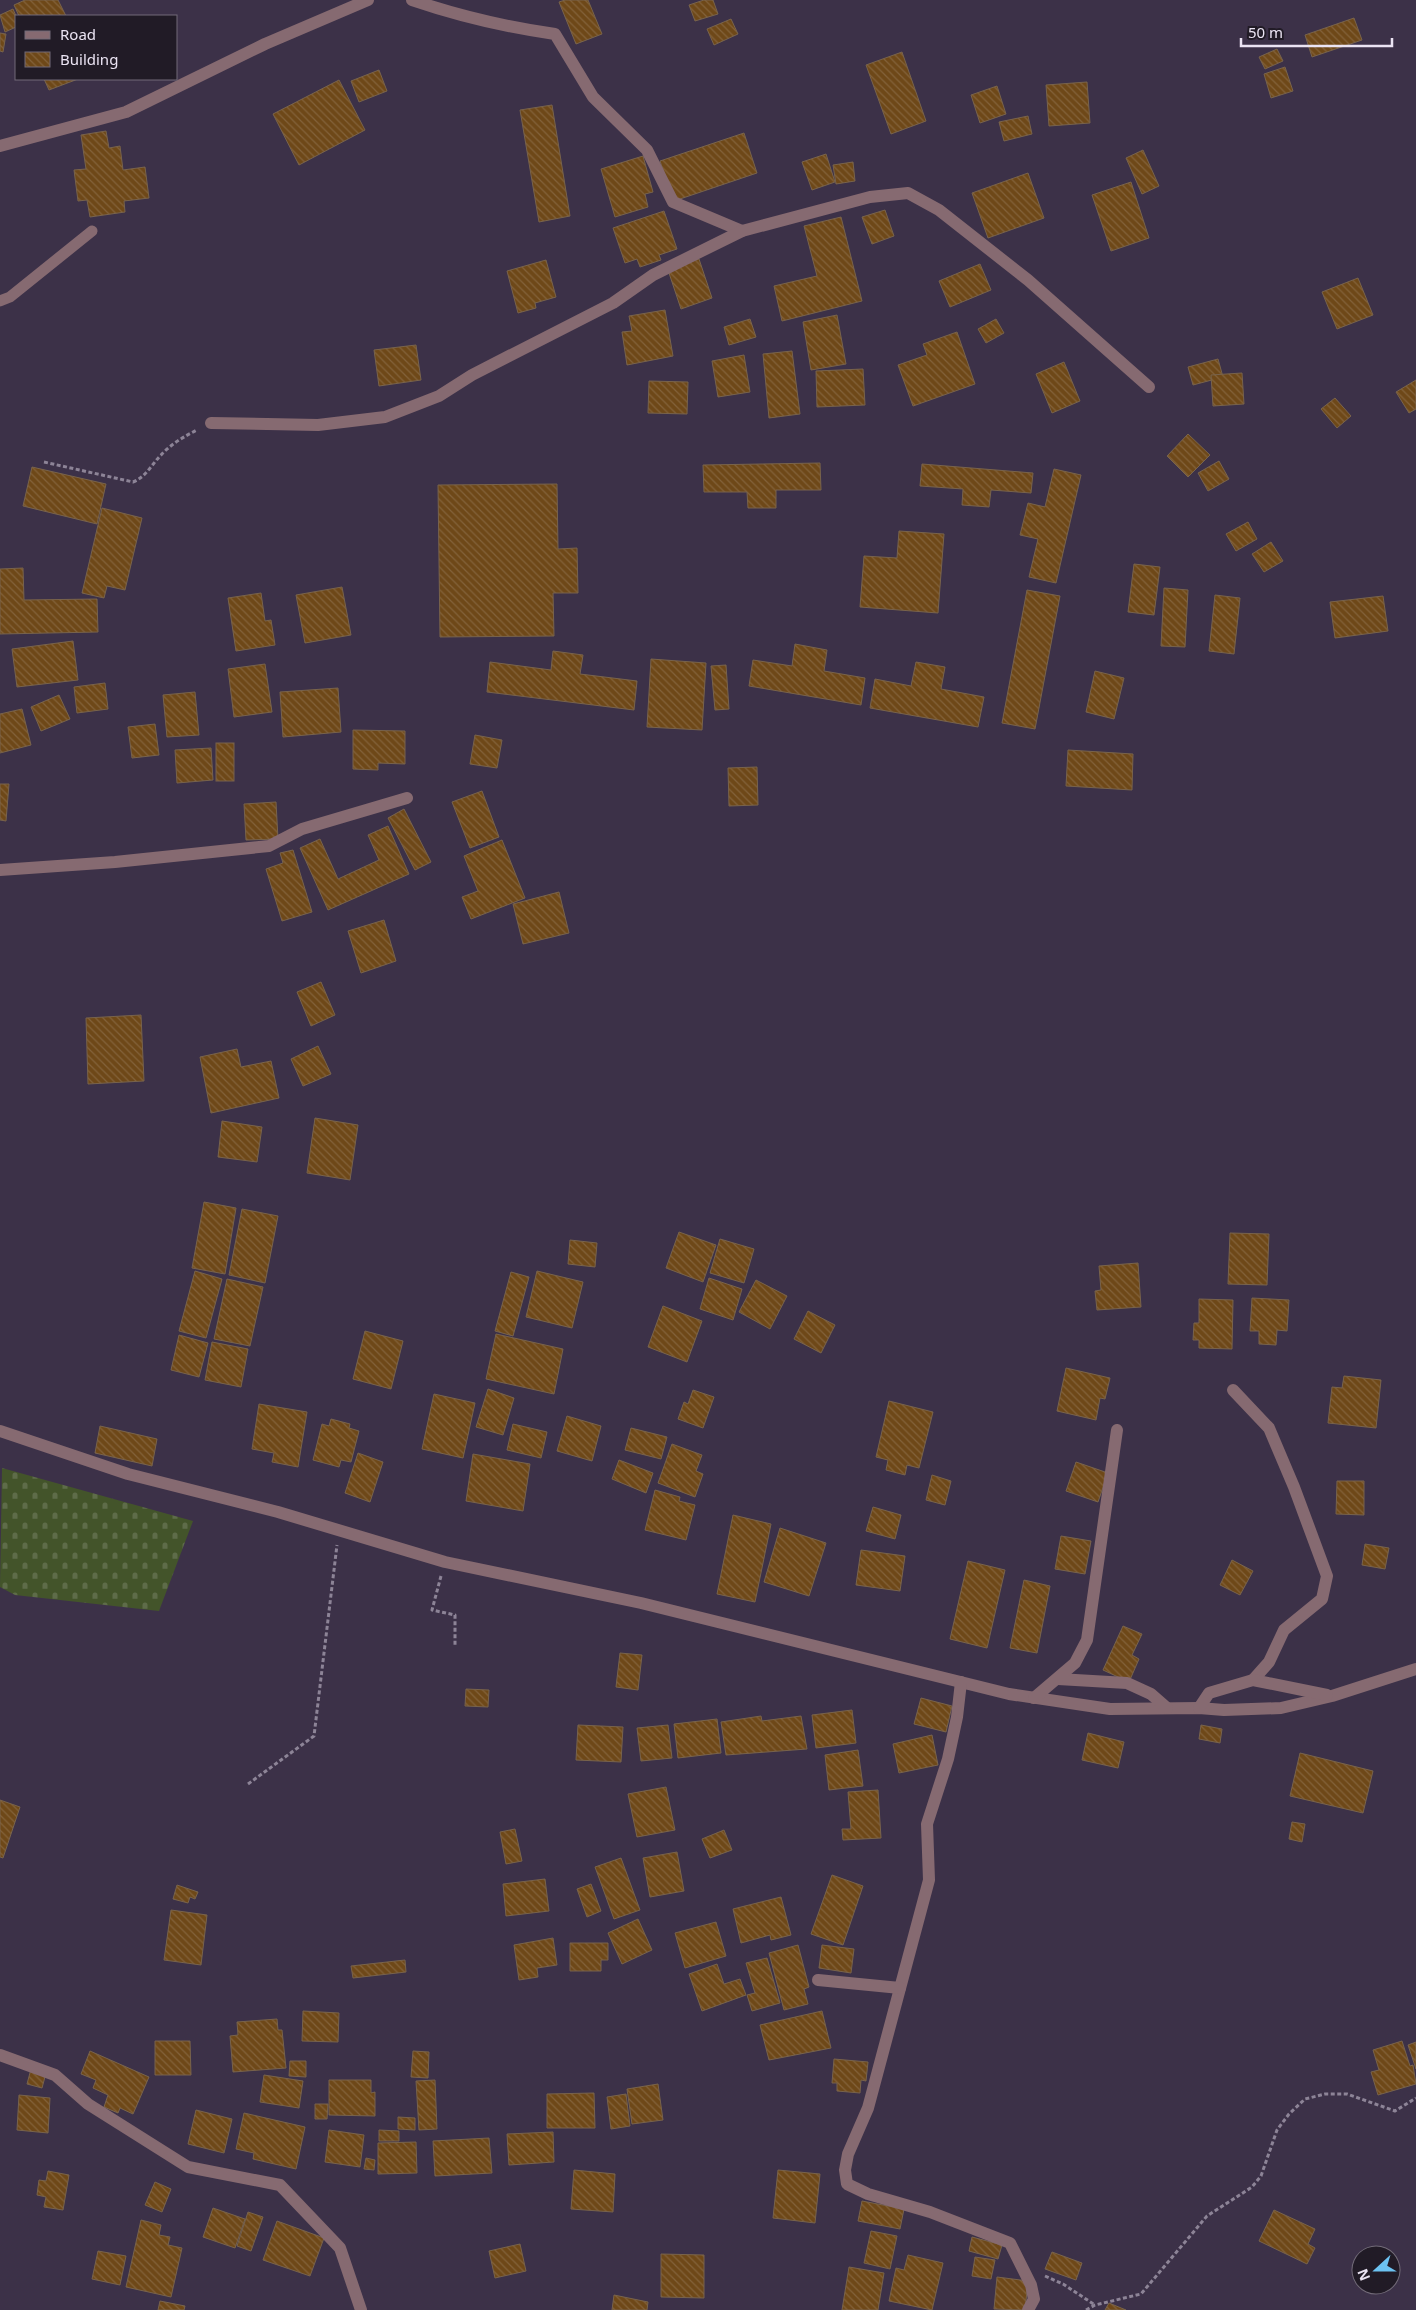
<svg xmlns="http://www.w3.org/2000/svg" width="1416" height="2310" font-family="'Noto Sans',sans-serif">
<defs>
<pattern id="cemetery-stones" width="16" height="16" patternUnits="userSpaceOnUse" patternTransform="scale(1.25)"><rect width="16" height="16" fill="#43542a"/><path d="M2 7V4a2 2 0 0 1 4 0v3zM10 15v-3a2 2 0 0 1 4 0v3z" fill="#5e6c49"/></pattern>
<pattern id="building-back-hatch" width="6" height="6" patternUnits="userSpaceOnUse" patternTransform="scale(1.25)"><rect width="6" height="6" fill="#6e4818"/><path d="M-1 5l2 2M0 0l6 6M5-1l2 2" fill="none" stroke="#83623a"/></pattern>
</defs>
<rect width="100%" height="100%" fill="#3c3148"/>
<path fill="url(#cemetery-stones)" d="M2 1468 193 1521 159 1611 15 1595 0 1587Z"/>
<g fill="url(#building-back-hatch)" stroke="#78634c">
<path d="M25 0H58L66 16H19L14 5Z"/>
<path d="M565 0H588L602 34 576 44 559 2Z"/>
<path d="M704 0H713L718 14 695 21 689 5Z"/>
<path d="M13 9 16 16V27L5 32 0 15Z"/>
<path d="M1354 18 1362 40 1312 57 1305 35Z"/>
<path d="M731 19 738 34 714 45 707 29Z"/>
<path d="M0 33 6 34 3 52 0 51Z"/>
<path d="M1277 49 1283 61 1265 69 1259 57Z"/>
<path d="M902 52 926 121 891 134 866 65Z"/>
<path d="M1285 67 1293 91 1271 98 1264 74Z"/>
<path d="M379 70 387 91 359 102 351 81Z"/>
<path d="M44 79H78L49 90Z"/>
<path d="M339 80 365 130 299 165 273 114Z"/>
<path d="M1087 82 1090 123 1049 126 1046 85Z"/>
<path d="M997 86 1006 114 980 123 971 95Z"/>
<path d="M552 105 570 216 539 222 520 110Z"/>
<path d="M1028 116 1032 134 1004 141 999 122Z"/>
<path d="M106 131 109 148 120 146 123 170 145 167 149 198 124 201 125 212 90 217 87 200 78 201 74 170 86 169 81 135Z"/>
<path d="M744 133 757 173 674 201 660 161Z"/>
<path d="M1143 150 1159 186 1142 194 1126 158Z"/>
<path d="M826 154 835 182 812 190 802 162Z"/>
<path d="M643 156 653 192 645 194 648 207 615 217 601 169Z"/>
<path d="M853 162 855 181 836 184 833 165Z"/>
<path d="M1028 173 1044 218 988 238 972 193Z"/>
<path d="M1131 182 1149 238 1111 251 1092 195Z"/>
<path d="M885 210 894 236 872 244 862 217Z"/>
<path d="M664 211 677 249 659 255 661 260 640 267 637 259 625 263 613 228Z"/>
<path d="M841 217 862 301 782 321 774 286 817 276 804 226Z"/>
<path d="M699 259 712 298 681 309 668 270Z"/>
<path d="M546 260 556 297 535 303 536 308 518 313 507 271Z"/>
<path d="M980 264 991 290 950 307 939 281Z"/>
<path d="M1358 278 1373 315 1337 329 1322 292Z"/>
<path d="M665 310 673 356 627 365 622 332 632 331 629 316Z"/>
<path d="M837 315 846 364 811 370 803 322Z"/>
<path d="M750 319 756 337 729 345 724 327Z"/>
<path d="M996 319 1004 333 986 343 978 329Z"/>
<path d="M957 332 975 384 913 406 898 365 927 355 923 344Z"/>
<path d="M416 345 421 380 379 386 374 350Z"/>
<path d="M792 351 800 414 769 418 763 354Z"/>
<path d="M744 355 750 392 718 397 712 361Z"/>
<path d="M1218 359 1223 377 1193 385 1188 367Z"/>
<path d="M1064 362 1080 401 1052 413 1036 374Z"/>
<path d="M863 369 865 405 817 407 816 371Z"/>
<path d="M1242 373 1244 404 1213 406 1211 375Z"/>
<path d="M1416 380V409L1409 413 1396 392Z"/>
<path d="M649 381 688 382 687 414 648 413Z"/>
<path d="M1335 398 1351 416 1337 428 1321 409Z"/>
<path d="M1188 434 1210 455 1188 477 1167 456Z"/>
<path d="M1219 461 1229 479 1208 491 1198 473Z"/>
<path d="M820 463 821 490H776V508H748L747 492H704L703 465Z"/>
<path d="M922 464 1033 473 1031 493 991 490 989 507 962 505 963 489 920 486Z"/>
<path d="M32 467 106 484 97 524 23 506Z"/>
<path d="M1054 469 1081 475 1056 583 1029 577 1038 539 1020 535 1028 503 1045 507Z"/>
<path d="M557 484 558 549 577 548 578 593H553L554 636 440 637 438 485Z"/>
<path d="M102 508 142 518 125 590 107 586 104 598 82 593Z"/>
<path d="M1248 522 1257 539 1236 551 1226 534Z"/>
<path d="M899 531 944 534 938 613 860 607 864 556 897 558Z"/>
<path d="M1271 542 1283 561 1264 572 1252 554Z"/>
<path d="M1134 564 1160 567 1154 615 1128 612Z"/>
<path d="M23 568 24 600 97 599 98 632 0 634V569Z"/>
<path d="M342 587 351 635 305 643 296 595Z"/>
<path d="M1164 588 1188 590 1185 647 1161 646Z"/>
<path d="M1027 590 1060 596 1035 729 1002 723Z"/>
<path d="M261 593 265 621 271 620 275 645 236 651 228 598Z"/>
<path d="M1215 595 1240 598 1234 654 1209 651Z"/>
<path d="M1383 596 1388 631 1335 638 1330 602Z"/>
<path d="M73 641 78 680 17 687 12 649Z"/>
<path d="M795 644 827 650 824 671 865 678 861 705 749 686 753 660 792 666Z"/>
<path d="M553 651 583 655 580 674 637 681 634 710 487 692 490 662 551 670Z"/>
<path d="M651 659 706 663 702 730 647 727Z"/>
<path d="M916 662 945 667 941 689 984 697 978 727 870 708 875 679 911 686Z"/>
<path d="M265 664 272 712 234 717 228 669Z"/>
<path d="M726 665 729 709 715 710 711 666Z"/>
<path d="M1095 671 1124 678 1114 719 1086 712Z"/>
<path d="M105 683 108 709 77 713 74 687Z"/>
<path d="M338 688 341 732 283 737 280 692Z"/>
<path d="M195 692 199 735 167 737 163 695Z"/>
<path d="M59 695 70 719 41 731 31 707Z"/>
<path d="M22 709 31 745 0 753V714Z"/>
<path d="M155 724 159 755 132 758 128 727Z"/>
<path d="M353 730 405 731V764L378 763V770L353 769Z"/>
<path d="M475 735 502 740 497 768 470 764Z"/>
<rect x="216" y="743" width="18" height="38"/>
<path d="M211 748 213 780 177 783 175 750Z"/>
<path d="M1068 750 1133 754 1132 790 1066 786Z"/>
<path d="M757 767 758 805 729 806 728 768Z"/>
<path d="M0 784H9L6 821 0 820Z"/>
<path d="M482 791 499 837 470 848 452 802Z"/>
<path d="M276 802 278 839 246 840 244 804Z"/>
<path d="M404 809 431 862 415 870 388 818Z"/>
<path d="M388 826 409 874 328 910 300 848 320 839 338 879 379 860 368 835Z"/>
<path d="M502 840 525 898 471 919 462 897 478 891 464 856Z"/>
<path d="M293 850 312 912 282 921 266 869 283 863 280 853Z"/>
<path d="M559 892 569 933 523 944 513 904Z"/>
<path d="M384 920 396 961 361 973 348 931Z"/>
<path d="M321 982 335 1015 311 1026 297 992Z"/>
<path d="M141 1015 144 1081 88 1084 86 1018Z"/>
<path d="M318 1046 331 1074 303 1086 291 1059Z"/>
<path d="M237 1049 241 1067 271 1061 279 1098 211 1113 200 1057Z"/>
<path d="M315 1118 358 1125 350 1180 307 1173Z"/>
<path d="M222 1121 262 1127 257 1162 218 1157Z"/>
<path d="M204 1202 236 1208 225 1274 192 1268Z"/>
<path d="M242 1209 278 1216 265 1283 229 1275Z"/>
<path d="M679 1232 716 1245 703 1282 666 1268Z"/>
<path d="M1230 1233 1269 1234 1267 1285 1228 1284Z"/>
<path d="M720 1239 754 1249 744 1283 710 1273Z"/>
<path d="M570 1240 597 1243 595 1267 568 1264Z"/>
<path d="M1138 1263 1141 1307 1097 1310 1095 1291 1101 1290 1099 1266Z"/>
<path d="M195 1271 222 1279 206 1338 179 1331Z"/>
<path d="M537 1271 583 1282 572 1328 526 1317Z"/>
<path d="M511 1272 529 1277 513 1336 495 1331Z"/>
<path d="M709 1278 742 1289 733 1320 700 1309Z"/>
<path d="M227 1279 263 1287 250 1346 214 1339Z"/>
<path d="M756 1280 787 1296 770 1329 739 1312Z"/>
<path d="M1252 1298 1289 1300 1287 1331 1277 1330 1276 1345 1259 1344V1331H1250Z"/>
<path d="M1199 1299 1233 1300 1232 1349 1199 1348V1340H1193L1194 1323H1199Z"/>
<path d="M663 1306 702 1321 687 1362 648 1347Z"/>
<path d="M808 1311 835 1325 821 1353 794 1339Z"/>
<path d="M365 1331 403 1341 391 1389 353 1379Z"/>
<path d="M496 1334 563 1349 554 1394 486 1379Z"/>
<path d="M179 1335 208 1343 199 1377 171 1370Z"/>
<path d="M212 1342 248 1349 241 1387 205 1380Z"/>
<path d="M1066 1368 1110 1378 1105 1399 1100 1398 1096 1420 1057 1411Z"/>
<path d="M1344 1376 1381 1380 1376 1428 1328 1423 1332 1387 1342 1388Z"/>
<path d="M488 1389 514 1398 503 1435 476 1427Z"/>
<path d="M693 1390 714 1397 703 1428 678 1419 684 1402 688 1404Z"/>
<path d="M434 1394 475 1403 463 1458 422 1449Z"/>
<path d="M889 1401 933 1412 919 1468 907 1465 905 1475 886 1470 888 1460 876 1457Z"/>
<path d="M259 1404 307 1412 298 1467 272 1462 274 1453 252 1449Z"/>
<path d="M567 1416 601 1426 592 1461 557 1451Z"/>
<path d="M331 1419 350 1424 349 1428 359 1431 351 1462 341 1460 339 1467 313 1460 322 1424 329 1426Z"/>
<path d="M513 1424 547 1432 541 1458 507 1450Z"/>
<path d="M100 1426 157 1439 152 1466 95 1453Z"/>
<path d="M631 1428 667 1437 661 1459 625 1450Z"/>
<path d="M672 1444 702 1455 696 1471 703 1474 695 1497 658 1483Z"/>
<path d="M358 1453 383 1462 370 1502 345 1493Z"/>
<path d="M473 1454 530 1464 523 1511 466 1501Z"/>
<path d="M619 1460 653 1473 646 1493 612 1479Z"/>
<path d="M1076 1462 1108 1473 1098 1502 1066 1491Z"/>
<path d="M932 1475 951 1481 945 1505 926 1500Z"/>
<path d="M1337 1481H1364V1515L1336 1514Z"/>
<path d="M655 1490 680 1497 679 1501 695 1505 686 1540 645 1530Z"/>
<path d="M873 1507 901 1515 895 1539 866 1531Z"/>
<path d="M733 1515 771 1524 755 1602 717 1594Z"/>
<path d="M780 1528 826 1543 809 1596 764 1582Z"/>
<path d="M1061 1536 1091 1541 1085 1574 1055 1569Z"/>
<path d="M1365 1544 1389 1548 1385 1569 1362 1565Z"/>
<path d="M861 1550 905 1556 900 1591 856 1585Z"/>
<path d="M1232 1560 1253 1571 1240 1595 1220 1585Z"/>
<path d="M968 1561 1005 1570 987 1648 950 1639Z"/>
<path d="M1024 1580 1050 1586 1037 1653 1010 1648Z"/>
<path d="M1123 1626 1142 1634 1132 1655 1139 1659 1129 1682 1103 1670Z"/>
<path d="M620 1653 642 1655 638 1690 616 1687Z"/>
<path d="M466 1689 489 1690 488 1707 465 1706Z"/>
<path d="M921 1698 952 1706 946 1732 914 1724Z"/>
<path d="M852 1710 856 1743 816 1748 812 1715Z"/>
<path d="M761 1716 762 1721 801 1716 807 1749 726 1755 721 1722Z"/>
<path d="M717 1719 721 1753 678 1758 674 1724Z"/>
<path d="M578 1725 623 1727 621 1762 576 1760Z"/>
<path d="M668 1725 672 1758 641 1761 637 1728Z"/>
<path d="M1201 1725 1222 1729 1220 1743 1199 1739Z"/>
<path d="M1088 1733 1124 1742 1118 1768 1082 1760Z"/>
<path d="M932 1735 938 1765 899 1773 893 1744Z"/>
<path d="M858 1750 863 1786 829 1790 825 1755Z"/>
<path d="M1300 1753 1373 1771 1363 1813 1290 1796Z"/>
<path d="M666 1787 675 1830 637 1837 628 1794Z"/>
<path d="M878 1790 881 1838 843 1840 842 1829H851L848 1792Z"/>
<path d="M0 1800 20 1807 3 1858 0 1857Z"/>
<path d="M1292 1822 1305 1824 1302 1842 1289 1839Z"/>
<path d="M515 1829 522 1861 506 1864 500 1832Z"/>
<path d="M724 1830 732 1850 710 1858 702 1839Z"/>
<path d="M677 1852 684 1891 650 1897 643 1858Z"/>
<path d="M621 1858 640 1910 614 1919 595 1867Z"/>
<path d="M832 1875 863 1886 843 1945 811 1934Z"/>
<path d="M545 1879 549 1911 506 1916 503 1884Z"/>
<path d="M591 1884 601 1911 587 1917 577 1889Z"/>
<path d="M177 1885 198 1892 195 1899 190 1897 188 1903 173 1899Z"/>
<path d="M781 1897 791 1935 771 1940 770 1935 741 1943 733 1909Z"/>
<path d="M171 1910 207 1915 201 1965 164 1960Z"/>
<path d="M638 1919 652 1950 622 1964 608 1933Z"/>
<path d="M716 1922 726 1956 685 1968 675 1933Z"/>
<path d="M553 1938 557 1965 537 1968 538 1977 519 1980 514 1945Z"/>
<path d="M570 1943H608V1960H601V1971H570Z"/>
<path d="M798 1945 809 1987 804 1989 808 2004 784 2010 769 1953Z"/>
<path d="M822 1945 854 1949 851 1973 819 1968Z"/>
<path d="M767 1958 780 2003 752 2011 747 1995 755 1993 746 1963Z"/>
<path d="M405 1960 406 1972 353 1978 351 1966Z"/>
<path d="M717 1964 724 1984 740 1979 746 1995 702 2011 689 1974Z"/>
<path d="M303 2011 339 2013 338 2042 302 2041Z"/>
<path d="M822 2011 831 2048 769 2060 760 2025Z"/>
<path d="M277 2019 278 2030H282L286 2068 233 2072 230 2036 238 2035 237 2022Z"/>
<path d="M155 2041H190L191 2075H155Z"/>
<path d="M1402 2041 1410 2066 1413 2065 1416 2084 1378 2095 1371 2072 1379 2070 1373 2050Z"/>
<path d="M1416 2042V2069L1408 2045Z"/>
<path d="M90 2051 149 2077 133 2114 120 2108 118 2113 104 2107 108 2095 93 2088 96 2080 81 2074Z"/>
<path d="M413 2051 429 2052 428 2078 411 2077Z"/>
<path d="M834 2059 868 2062 866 2081 861 2080 860 2093 837 2091V2083H832Z"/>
<path d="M290 2061H306V2077L289 2076Z"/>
<path d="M31 2069 46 2073 42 2088 27 2084Z"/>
<path d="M264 2075 303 2081 299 2108 260 2102Z"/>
<path d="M329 2080H371V2093L375 2092V2116L329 2115Z"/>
<path d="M435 2080 437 2129 419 2130 416 2081Z"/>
<path d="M658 2084 663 2120 632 2124 627 2089Z"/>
<path d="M594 2093 595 2128H547V2094Z"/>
<path d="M626 2094 630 2126 611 2129 607 2097Z"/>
<path d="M19 2095 50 2098 48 2133 17 2130Z"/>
<path d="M315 2104H328L327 2119H315Z"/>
<path d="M196 2110 232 2119 224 2153 188 2144Z"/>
<path d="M244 2113 305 2127 296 2169 253 2159 254 2153 236 2149Z"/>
<path d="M398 2117 415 2118V2130L398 2129Z"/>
<path d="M329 2130 364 2135 360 2167 325 2162Z"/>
<path d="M379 2130 399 2131V2141H379Z"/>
<path d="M553 2132 554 2162 509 2165 507 2134Z"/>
<path d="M489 2138 492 2173 435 2176 433 2141Z"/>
<path d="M416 2142 417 2173 378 2174V2143Z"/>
<path d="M366 2158 375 2160 374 2170 364 2169Z"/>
<path d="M574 2170 615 2174 613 2212 571 2209Z"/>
<path d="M778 2170 820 2174 815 2223 773 2218Z"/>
<path d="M48 2171 69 2175 63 2210 44 2207 46 2197 37 2195 39 2180 46 2181Z"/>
<path d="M155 2182 171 2189 162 2212 145 2205Z"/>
<path d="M862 2201 904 2209 900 2229 858 2221Z"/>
<path d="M213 2208 245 2219 235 2248 203 2237Z"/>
<path d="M1274 2210 1315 2229 1308 2244 1315 2248 1307 2264 1259 2241Z"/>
<path d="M248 2212 263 2217 251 2251 237 2246Z"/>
<path d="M141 2220 161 2225 159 2235 170 2237 168 2245 182 2248 171 2297 126 2287Z"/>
<path d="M277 2221 324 2238 310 2276 263 2260Z"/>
<path d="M871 2231 897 2236 890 2269 864 2263Z"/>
<path d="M972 2237 1002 2245 998 2259 969 2251Z"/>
<path d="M520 2244 526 2271 495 2278 489 2251Z"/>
<path d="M98 2251 126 2256 120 2285 92 2279Z"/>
<path d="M1052 2252 1082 2263 1076 2280 1045 2269Z"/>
<path d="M661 2254 704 2255V2298L661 2297Z"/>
<path d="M908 2255 943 2263 932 2310 889 2301 896 2268 904 2270Z"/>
<path d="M975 2257 995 2260 991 2279 972 2276Z"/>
<path d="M849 2267 884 2273 878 2310H842Z"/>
<path d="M997 2277 1028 2281 1025 2310 994 2309Z"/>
<path d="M614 2295 648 2302 647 2310H612Z"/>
<path d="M160 2301 185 2306 184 2310H158Z"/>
<path d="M1109 2303 1126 2310H1105Z"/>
</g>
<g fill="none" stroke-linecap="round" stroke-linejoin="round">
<g stroke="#8d8497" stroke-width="3" stroke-dasharray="4 2.5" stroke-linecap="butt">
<path d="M44 462 133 482C146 477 152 464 161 455 171 444 185 436 197 430"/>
<path d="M441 1576 432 1610 455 1615V1646"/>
<path d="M248 1784 314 1736 337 1545"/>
<path d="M1045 2276 1063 2284 1095 2305"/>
<path d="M1086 2310 1095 2305 1141 2294 1207 2216 1252 2187 1261 2176 1277 2130 1289 2114 1305 2099 1325 2094H1347L1395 2111 1416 2098"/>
</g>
<path stroke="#866a71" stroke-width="11" d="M0 301 10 297 92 231"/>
<g stroke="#866a71" stroke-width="12">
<path d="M412 0C459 16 506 27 555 34L593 97 647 150 673 202 742 231"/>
<path d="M0 146 126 112 265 44 368 0"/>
<path d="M211 423 318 425 385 417 439 396 472 375 613 303 653 275 742 231 870 197 908 193 939 210 1028 280 1149 387"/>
<path d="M0 870 115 862 269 846 302 829 407 798"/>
<path d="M1233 1390 1269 1428 1294 1487 1327 1576 1322 1599 1284 1630 1269 1662 1253 1680"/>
<path d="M0 1431 128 1474 278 1512 445 1562 641 1603 1009 1694 1110 1709 1199 1708 1224 1710 1281 1708 1332 1696 1416 1669"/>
<path d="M1058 1679 1127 1683 1151 1694 1167 1708"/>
<path d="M961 1682 957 1717 948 1759 927 1824 929 1880 868 2108 848 2154 845 2170 847 2184 868 2194 930 2212 1010 2243 1031 2285 1034 2299 1028 2310"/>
<path d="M1034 1698 1075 1663 1087 1640 1117 1430"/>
<path d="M1199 1708 1209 1693 1253 1680 1327 1695"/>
<path d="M818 1980 900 1988"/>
<path d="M0 2055 55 2075 88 2104 188 2167 280 2185 340 2248 361 2310"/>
</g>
</g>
<rect x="15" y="15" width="162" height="65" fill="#211b26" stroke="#726b78"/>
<rect x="25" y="31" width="25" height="8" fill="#866a71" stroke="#726b78"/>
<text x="60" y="40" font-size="15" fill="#ebe4f3">Road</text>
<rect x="25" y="52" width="25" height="15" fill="url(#building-back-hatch)" stroke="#726b78"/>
<text x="60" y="65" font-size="15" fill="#ebe4f3">Building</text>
<g transform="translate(1376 2270) rotate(249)"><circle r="24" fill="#211b26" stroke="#726b78"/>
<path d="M0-4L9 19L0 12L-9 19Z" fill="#6cc3f2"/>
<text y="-8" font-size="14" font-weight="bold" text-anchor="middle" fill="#ebe4f3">N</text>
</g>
<path d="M1241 38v8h151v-8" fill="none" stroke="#ebe4f3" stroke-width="2.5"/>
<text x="1248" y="38" font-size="15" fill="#ebe4f3" stroke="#211b26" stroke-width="4" paint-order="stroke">50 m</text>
</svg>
